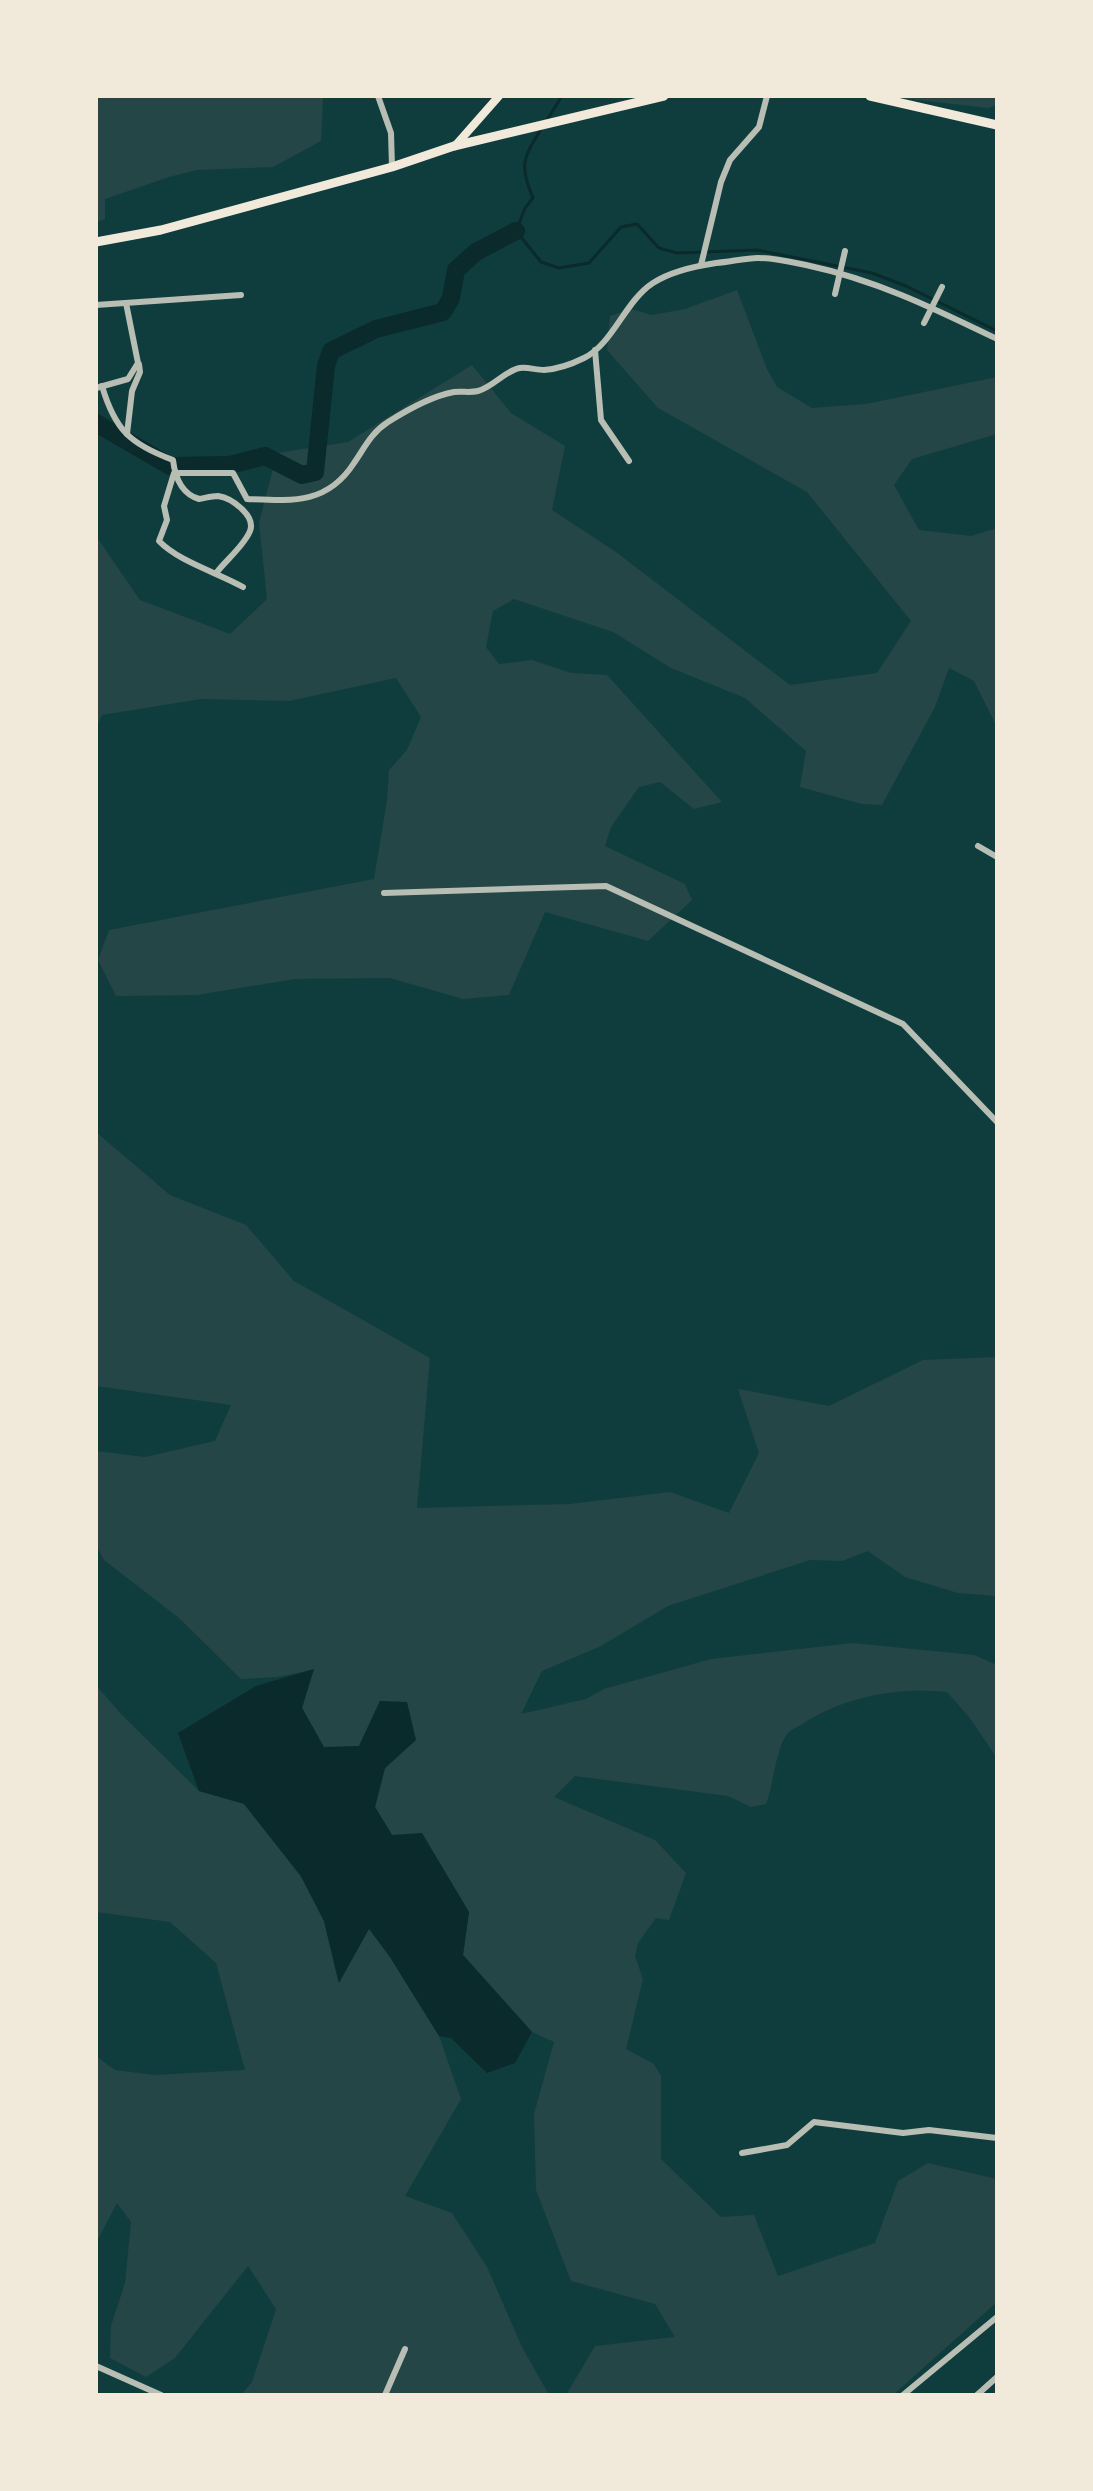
<svg xmlns="http://www.w3.org/2000/svg" width="1093" height="2491" font-family="Rubik,sans-serif">
<rect width="100%" height="100%" fill="#0f3d3e"/>
<g fill="#244646">
<path d="M96 96H323L321 141 273 167 197 170 169 177 105 199V219L96 222Z"/>
<path d="M883 96H997V105L988 108Z"/>
<path d="M737 290 767 369 777 387 812 408 866 404 997 377V434L912 459 894 485 919 530 971 536 997 528V727L974 681 949 668 935 707 882 805 862 804 800 787 806 751 745 698 671 668 613 632 514 599 493 611 486 647 499 664 532 660 571 673 607 675 722 802 694 809 660 782 639 787 611 827 605 846 685 884 692 900 648 941 545 912 509 995 463 999 390 978 295 979 197 995 116 996 98 960 109 930 374 879 387 800 389 770 407 750 421 717 396 678 289 701 201 699 102 715 96 728V536L140 600 230 634 267 599 259 523 277 453 348 442 472 365 511 413 565 446 552 510 616 552 790 685 877 673 911 621 807 492 658 408 607 350 610 316 631 309 652 315 685 309Z"/>
<path d="M96 1132 170 1195 246 1225 294 1281 430 1358 417 1508 570 1504 670 1492 729 1513 759 1453 738 1389 829 1406 923 1360 997 1357V1596L958 1593 905 1577 868 1551 842 1561 810 1560 668 1606 601 1646 542 1671 521 1714 586 1699 604 1689 711 1659 853 1643 974 1655 997 1665V1758L969 1717 947 1692C898 1687 846 1696 804 1723 799 1726 792 1729 788 1733 775 1749 774 1784 766 1804L751 1807 728 1796 575 1776 554 1797 655 1840 686 1873 669 1920 656 1918 638 1943 635 1956 643 1979 626 2049 654 2064 661 2076V2159L721 2217 754 2215 778 2276 875 2243 898 2181 928 2163 997 2179V2302L893 2395H566L595 2346 675 2337 655 2304 571 2281 536 2190 534 2114 554 2042 532 2032 463 1955 469 1912 392 1835 375 1807 385 1768 415 1740 380 1701 359 1746 324 1748 302 1708 313 1670 277 1677 241 1679 179 1618 104 1560 96 1545V1451L145 1457 215 1441 231 1405 96 1386Z"/>
<path d="M96 1685 121 1714 199 1791 244 1803 301 1877 324 1921 338 1981 369 1928 390 1957 439 2036 461 2099 405 2196 452 2213 487 2267 522 2347 549 2395H241L252 2382 276 2309 248 2266 175 2358 146 2377 110 2358 111 2326 125 2283 131 2222 117 2203 96 2243V2056L115 2070 154 2075 245 2070 216 1963 170 1922 96 1912Z"/>
</g>
<path fill="#0a2a2b" d="M314 1669 302 1708 324 1747 359 1746 380 1701 407 1702 416 1740 385 1768 375 1807 392 1835 422 1833 469 1912 463 1955 532 2032 515 2063 487 2073 451 2038 439 2036 390 1957 369 1929 339 1983 324 1921 301 1876 244 1804 199 1791 178 1733 256 1686Z"/>
<g fill="none" stroke-linecap="round" stroke-linejoin="round">
<g stroke="#0a2a2b" stroke-width="3">
<path d="M547 120 562 96"/>
<path d="M543 126C524 157 518 163 533 198L525 208 516 231 541 262 559 268 589 263 621 227 637 224 659 248 677 253 757 250 872 273 906 286 997 331"/>
</g>
<path stroke="#0a2a2b" stroke-width="18" d="M96 423 170 466 230 465 265 456 302 475 315 472 326 366 331 351 376 329 443 312 451 298 456 270 476 252 516 231"/>
<g stroke="#b8beb3" stroke-width="6">
<path d="M378 96 391 133 392 167"/>
<path d="M701 265 721 182 730 160 759 127 767 96"/>
<path d="M835 294 845 251"/>
<path d="M96 305 241 295"/>
<path d="M924 323 942 287"/>
<path d="M595 350 601 420 629 461"/>
<path d="M102 386C115 430 130 444 173 460 175 477 182 494 199 499 205 498 212 496 218 496 232 498 256 516 250 531 244 546 226 560 217 572"/>
<path d="M96 388 128 379 138 363 126 303"/>
<path d="M127 434 132 391 140 372 139 364"/>
<path d="M243 587C216 572 178 561 159 541L167 520 164 506 174 473H233L247 499C291 501 327 505 354 463 365 447 371 433 388 422 407 410 432 396 454 392 462 391 470 393 478 391 493 387 506 370 520 368 528 367 536 370 544 370 558 369 572 364 584 358 613 344 625 301 653 283 670 272 696 266 716 263 730 262 745 258 758 258 774 258 791 262 806 265 876 280 933 308 997 339"/>
<path d="M978 846 997 857"/>
<path d="M384 893 606 886 903 1024 997 1122"/>
<path d="M742 2153 787 2145 814 2122 903 2133 929 2130 997 2138"/>
<path d="M96 2366 161 2395"/>
<path d="M385 2395 405 2349"/>
<path d="M903 2395 997 2317"/>
<path d="M977 2395 997 2377"/>
</g>
<path stroke="#f1e9da" stroke-width="8" d="M455 146 499 96"/>
<g stroke="#f1e9da" stroke-width="9">
<path d="M870 96 997 125"/>
<path d="M96 242 161 230 392 167 454 146 664 96"/>
</g>
</g>
<rect width="1093" height="2491" fill="none" stroke="#f1e9da" stroke-width="196"/>
</svg>
